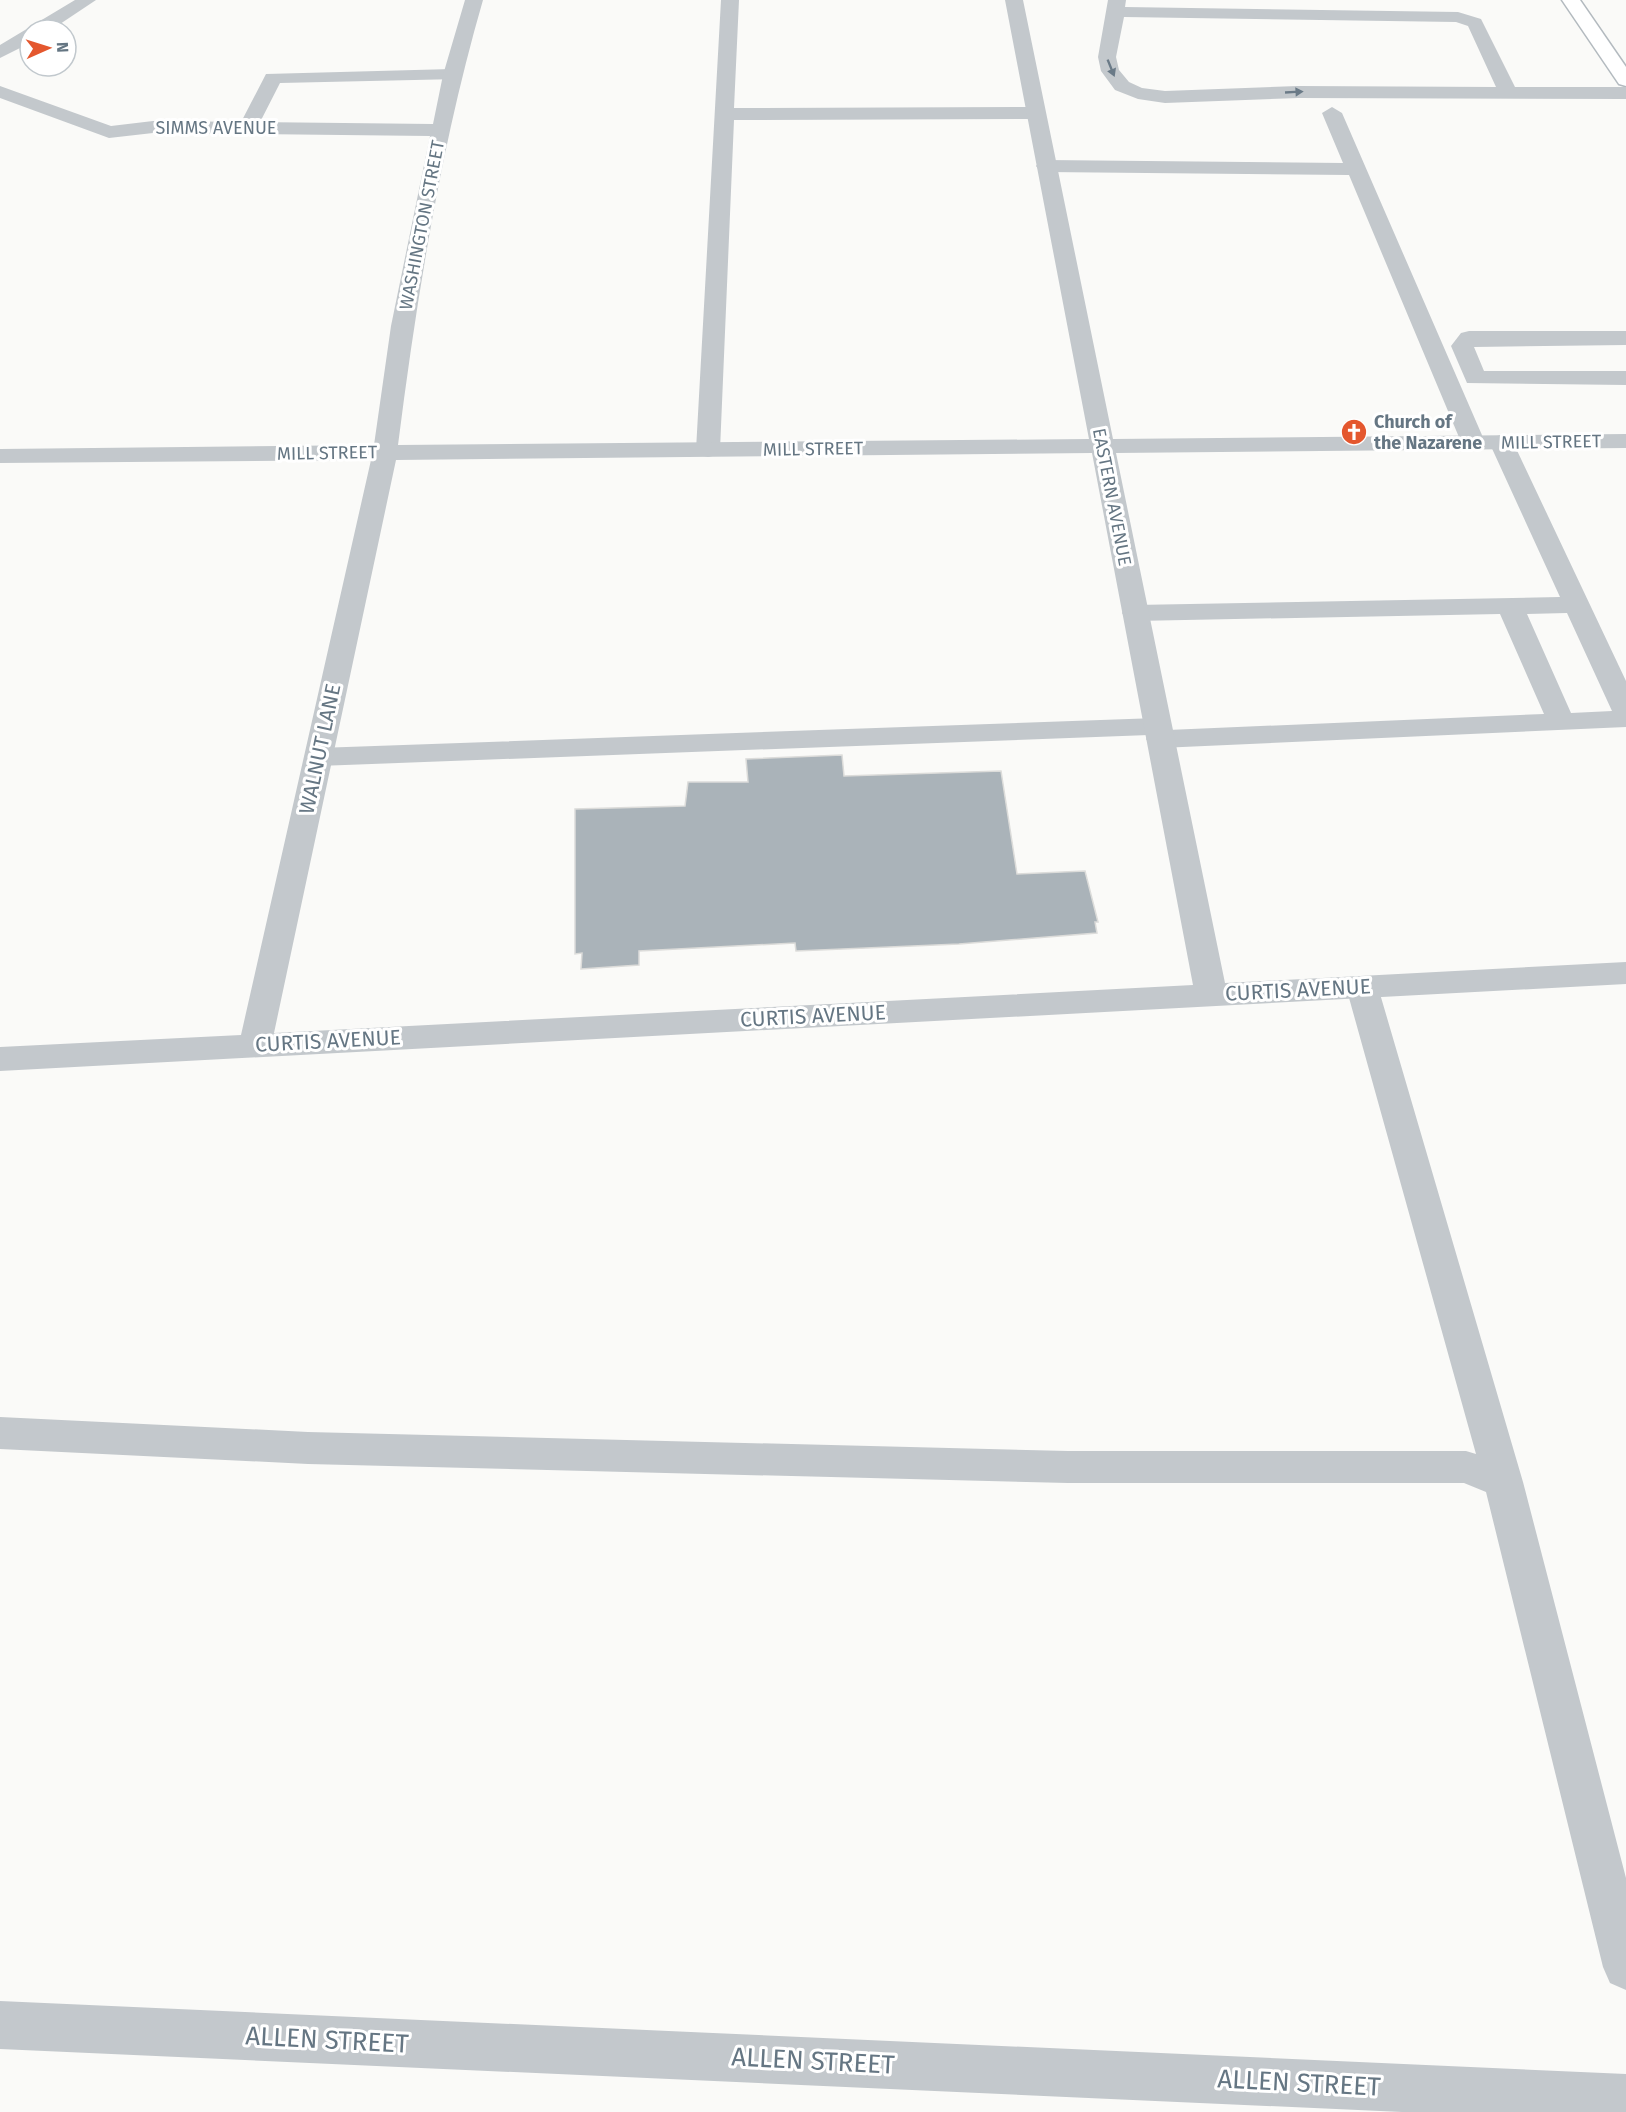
<svg xmlns="http://www.w3.org/2000/svg" width="1626" height="2112" font-family="'Fira Sans',sans-serif">
<rect width="100%" height="100%" fill="#fafaf8"/>
<path fill="#aab3b9" stroke="#dcdcda" stroke-width="1.5" d="M842 755 844 776 1001 771 1017 874 1085 871 1098 922H1095L1097 933 959 944 796 951 795 943 639 951V965L581 969 582 953 575 954V809L685 806 688 782H748L746 759Z"/>
<g fill="none" stroke-linecap="round" stroke-linejoin="round">
<g stroke="#b3babf" stroke-width="3">
<path id="secondary" d="M1562 0H1580L1626 67V86L1619 84Z"/>
</g>
<g fill="#c3c8cc" fill-rule="evenodd">
<path d="M721 0H739L734 108 1036 107 1046 113 1036 119 734 120 720 450 717 455 708 457 699 455 696 450Z"/>
<path d="M1108 0H1126L1125 7 1458 12 1481 19 1515 87H1626V99L1298 98 1165 103 1138 99 1115 90 1101 71 1098 57ZM1124 17 1456 22 1468 26 1496 87 1298 86 1165 91 1142 88 1129 82 1119 70 1116 57Z"/>
<path d="M452 69 461 75 459 79 280 83 255 132H241L238 128 266 74Z"/>
<path d="M1332 107 1342 113 1485 442 1481 447 1473 449 1465 447 1461 442 1349 175 1046 172 1039 170 1036 166 1039 162 1046 160 1343 163 1322 113Z"/>
<path d="M1469 331H1626V345L1474 347 1484 371H1626V385L1467 383 1451 346 1461 333Z"/>
<path d="M1501 435 1509 437 1513 442 1626 681V727L1160 748 1150 745 1146 739 1149 735 318 766 308 763 304 757 308 751 318 748 1157 718 1167 720 1171 726 1168 730 1544 714 1500 614 1135 621 1126 619 1122 613 1126 607 1135 605 1560 597 1489 442 1493 437ZM1567 613 1612 711 1571 713 1527 614Z"/>
<path d="M1362 976 1373 979 1378 987 1523 1482 1626 1878V1990L1610 1983 1603 1967 1486 1492 1464 1483H1068L308 1464 0 1449V1417L308 1432 1068 1451H1466L1476 1454 1346 987 1351 979Z"/>
</g>
<g fill="#c3c8cc" fill-rule="evenodd">
<path d="M75 0H96L51 30H30V43L0 58V45Z"/>
<path d="M465 0H483C441 145 417 296 398 445L1089 439 1005 0H1023L1113 439 1626 434V448L1116 453 1225 983 1626 962V984L0 1071V1047L241 1035 371 460 0 463V449L374 445 391 326 430 136 153 133 109 138 0 98V86L111 126 153 121 433 124 443 75ZM1092 453 1193 985 274 1033 396 460Z"/>
<path d="M0 2001 1626 2074V2112H1402L0 2049Z"/>
</g>
<use href="#secondary" fill="#fff" fill-rule="evenodd"/>
</g>
<defs><path id="oneway-solid" d="M-6-.8H1V-3.2L6.5 0L1 3.2V.8H-6Z" transform="scale(1.5)"/></defs>
<g fill="#6a7a87">
<use href="#oneway-solid" transform="translate(1111 68) rotate(68)"/>
<use href="#oneway-solid" transform="translate(1294 92) rotate(-3)"/>
</g>
<defs>
<g id="church-disc" transform="scale(1.35)"><circle r="9.5" fill="#e4572e" stroke="#fff"/><path d="M-1.2-6h2.4v3.5h3.3v2.4h-3.3V6h-2.4V-.1h-3.3v-2.4h3.3Z" fill="#fff"/></g>
</defs>
<g fill-rule="evenodd">
<use href="#church-disc" x="1354" y="432"/>
</g>
<g text-anchor="middle" dominant-baseline="central" stroke-width="6" stroke-linejoin="round" paint-order="stroke">
<g font-size="18" fill="#657683" stroke="#fff">
<text x="216" y="128">SIMMS AVENUE</text>
<text transform="translate(422 225) rotate(-79)">WASHINGTON STREET</text>
<text transform="translate(1551 442) rotate(-1)">MILL STREET</text>
<text transform="translate(813 449) rotate(-1)">MILL STREET</text>
<text transform="translate(327 453) rotate(-1)">MILL STREET</text>
<text transform="translate(1112 497) rotate(79)">EASTERN AVENUE</text>
</g>
<g font-size="18" font-weight="bold" fill="#657683" stroke="#fff" text-anchor="start">
<text x="1374" y="422">Church of<tspan x="1374" dy="21">the Nazarene</tspan></text>
</g>
<g font-size="21" fill="#657683" stroke="#fff">
<text transform="translate(320 749) rotate(-78)">WALNUT LANE</text>
<text transform="translate(1298 990) rotate(-3)">CURTIS AVENUE</text>
<text transform="translate(813 1016) rotate(-3)">CURTIS AVENUE</text>
<text transform="translate(328 1041) rotate(-3)">CURTIS AVENUE</text>
</g>
<g font-size="26" fill="#657683" stroke="#fff">
<text transform="translate(327 2040) rotate(3)">ALLEN STREET</text>
<text transform="translate(813 2061) rotate(3)">ALLEN STREET</text>
<text transform="translate(1299 2083) rotate(3)">ALLEN STREET</text>
</g>
</g>
<g transform="translate(48 48) rotate(87)"><circle r="28" fill="#ffffff" stroke="#c1c8cd" stroke-width="1.5"/>
<path d="M0-4.5L10 22L0 15L-10 22Z" fill="#e4572e"/>
<text y="-9" font-size="16" font-weight="bold" text-anchor="middle" fill="#657683">N</text>
</g>
</svg>
